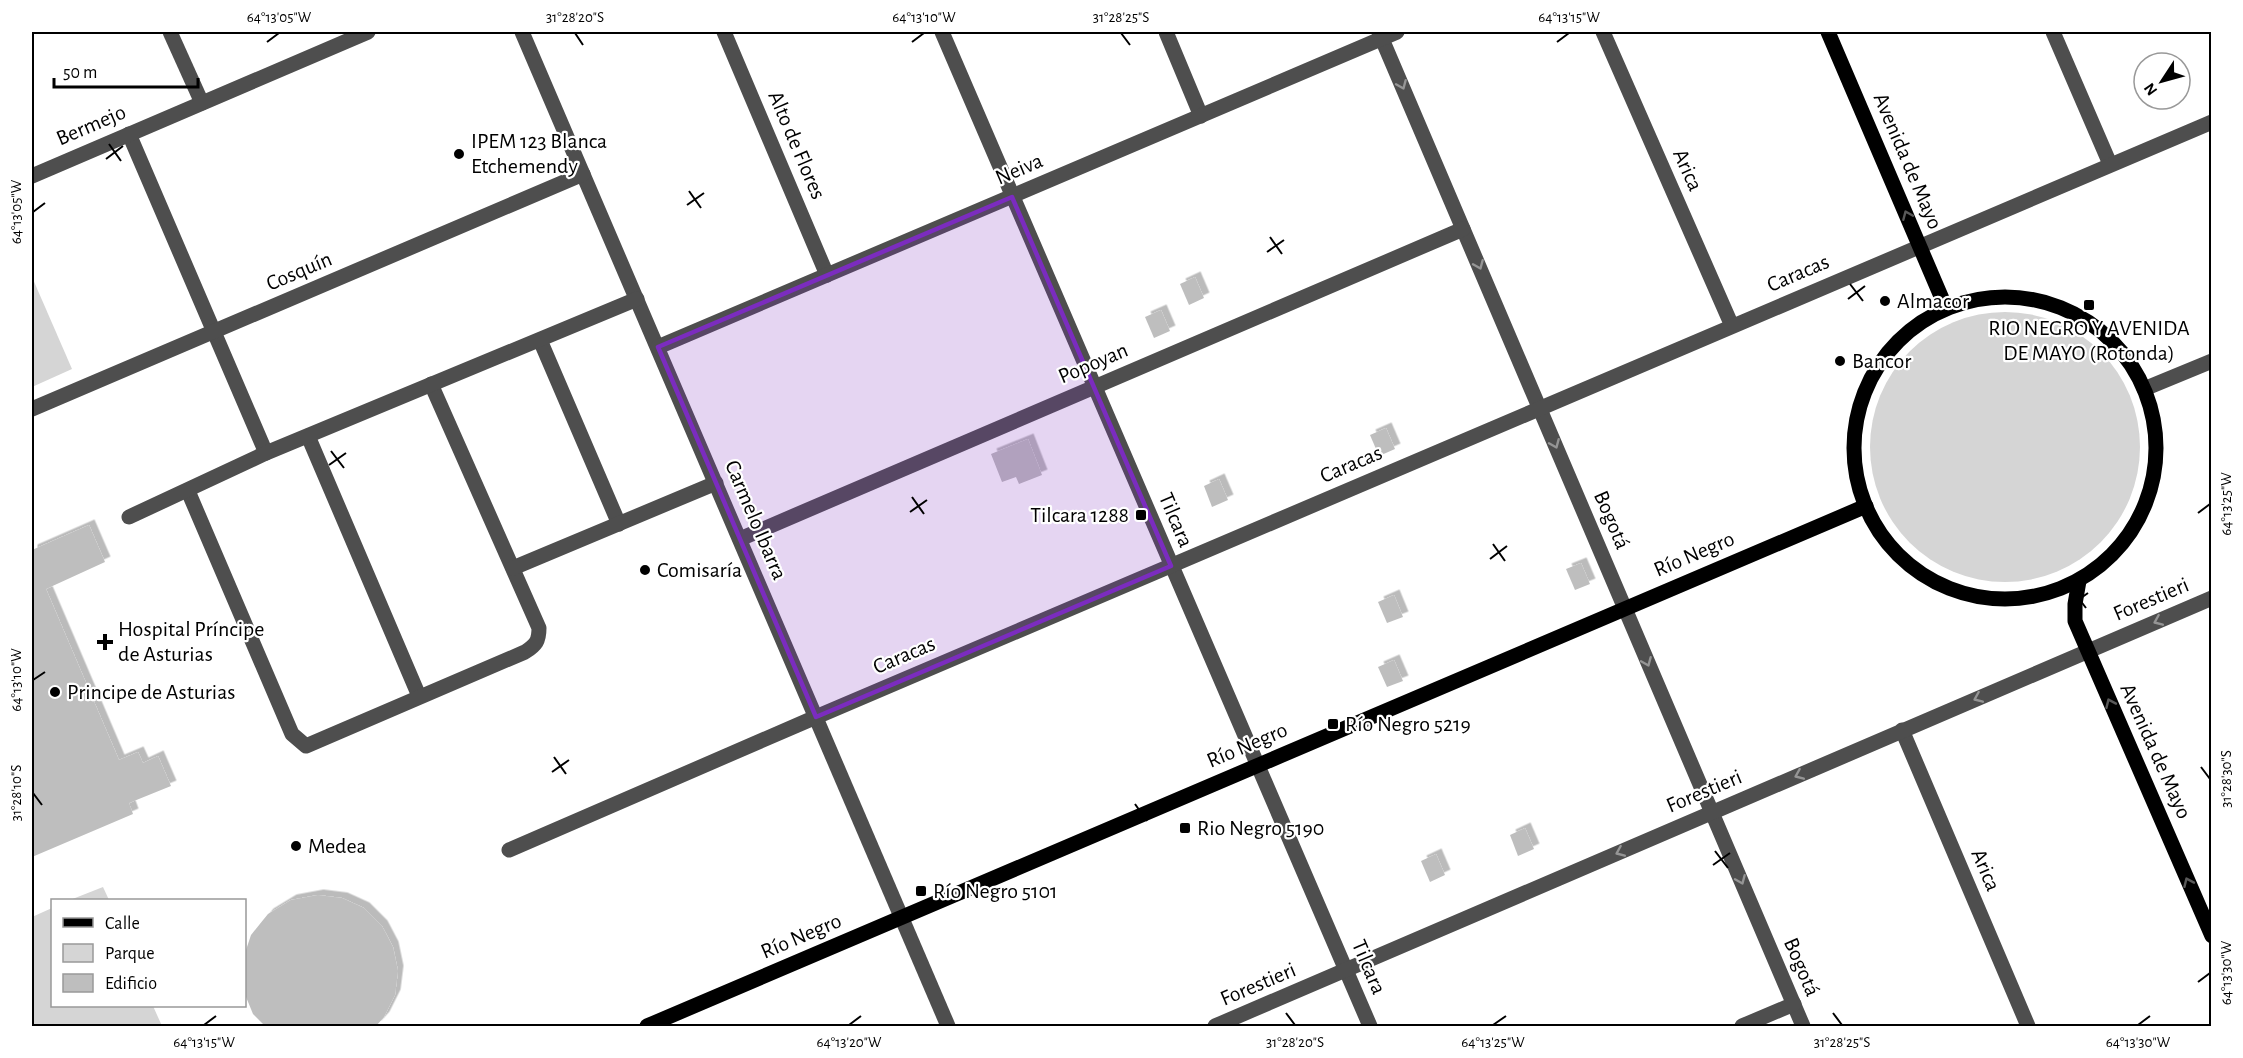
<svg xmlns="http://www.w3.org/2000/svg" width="2243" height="1058" font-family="'Alegreya Sans',sans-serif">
<defs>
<filter id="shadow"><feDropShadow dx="5.5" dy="-5.5" stdDeviation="0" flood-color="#0004"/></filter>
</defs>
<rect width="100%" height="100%" fill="#fff"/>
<g fill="#d5d5d5">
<path d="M32 277 72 369 32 387Z"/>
<circle cx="2005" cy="447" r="135"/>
<path d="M103 887 109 900H70Z"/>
<path d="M52 908V1006H153L162 1026H32V917Z"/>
</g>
<g fill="#bebebe" filter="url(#shadow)">
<path d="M1195 277 1204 298 1189 305 1180 284Z"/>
<path d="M1161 310 1170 331 1154 338 1145 317Z"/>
<path d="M1386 428 1395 449 1379 456 1370 435Z"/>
<path d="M1028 439 1042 475 1019 484 1016 477 1002 482 991 454Z"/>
<path d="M1219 479 1228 500 1212 507 1204 486Z"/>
<path d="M89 525 105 562 46 589 119 760 138 752 143 763 158 756 171 786 129 803 133 814 32 857V550Z"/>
<path d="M1581 563 1590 584 1575 590 1566 569Z"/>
<path d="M1394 595 1403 617 1387 623 1378 602Z"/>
<path d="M1394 660 1403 681 1387 687 1378 667Z"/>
<path d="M1525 828 1534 849 1518 856 1510 835Z"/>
<path d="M1436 854 1445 875 1430 882 1421 861Z"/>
<path d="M318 895 342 898 364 908 382 926 393 947 398 971 395 995 384 1017 376 1026H265L253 1014 244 992V956L251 935 268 914 291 900Z"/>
</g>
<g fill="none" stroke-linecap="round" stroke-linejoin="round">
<g stroke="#4e4e4e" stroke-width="15">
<path d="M170 32 202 103"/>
<path d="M522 32 948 1026"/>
<path d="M724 32 827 275"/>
<path d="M942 32 1370 1026"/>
<path d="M1166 32 1201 116"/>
<path d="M1379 32 1803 1026"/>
<path d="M1603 32 1732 326"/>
<path d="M2053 32 2110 164"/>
<path d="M129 134 266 453"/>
<path d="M32 176 368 32"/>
<path d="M540 340 619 524"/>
<path d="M658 347 1397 32"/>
<path d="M2144 389 2212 361"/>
<path d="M32 409 583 174"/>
<path d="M308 436 419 696"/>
<path d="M188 491 292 734 306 746 525 652C536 645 539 641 539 628L431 384"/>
<path d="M129 517 266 453 637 299"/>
<path d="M740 539 1463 229"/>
<path d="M513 568 716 483"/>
<path d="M1902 730 2028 1026"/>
<path d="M509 850 816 717 2212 122"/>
<path d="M1215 1026 2212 598"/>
<path d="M1742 1026 1794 1004"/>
</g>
<g stroke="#000" stroke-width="15">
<path d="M1828 32 1946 308"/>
<circle cx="2005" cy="448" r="151"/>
<path d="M2079 581 2075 604V621L2212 936"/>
<path d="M647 1026 1866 506"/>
</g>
</g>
<defs><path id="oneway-chevron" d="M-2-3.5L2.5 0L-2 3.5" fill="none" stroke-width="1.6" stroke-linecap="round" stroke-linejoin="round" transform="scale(1.5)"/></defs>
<g stroke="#959595">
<use href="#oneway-chevron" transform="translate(1402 85) rotate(67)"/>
<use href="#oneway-chevron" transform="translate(1479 265) rotate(67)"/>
<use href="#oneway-chevron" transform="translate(1555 444) rotate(67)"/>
<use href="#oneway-chevron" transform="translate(2158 621) rotate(157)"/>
<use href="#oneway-chevron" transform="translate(1647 662) rotate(67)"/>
<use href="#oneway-chevron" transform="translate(1978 698) rotate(157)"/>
<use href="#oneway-chevron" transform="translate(1799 775) rotate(157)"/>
<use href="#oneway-chevron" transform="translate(1620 852) rotate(157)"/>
<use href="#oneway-chevron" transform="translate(1741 880) rotate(67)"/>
</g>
<g stroke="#595959">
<use href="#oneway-chevron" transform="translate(1907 215) rotate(-113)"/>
<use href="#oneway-chevron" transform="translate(2110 703) rotate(-114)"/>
<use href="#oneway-chevron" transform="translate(2188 882) rotate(-114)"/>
</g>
<path fill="#7b2cbf" fill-opacity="0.2" stroke="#7b2cbf" stroke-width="4.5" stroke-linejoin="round" d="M1012 197 1171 566 816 717 658 347Z"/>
<path fill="none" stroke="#000" stroke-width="2" d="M575 33 583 45M1121 33 1130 45M267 42 279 33M912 42 924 33M1557 42 1569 33M109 144 121 161M106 159 123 146M689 191 701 208M687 205 704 193M33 212 45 203M1270 237 1282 254M1267 252 1284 240M1850 284 1863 301M1848 299 1865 286M331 451 344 468M329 465 346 453M912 497 924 514M910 512 927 500M2198 513 2210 504M1493 544 1505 561M1490 559 1507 546M2073 591 2086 608M2071 605 2088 593M33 680 45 672M554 757 566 774M2201 767 2210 779M552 772 569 760M33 793 42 805M1135 804 1147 821M1132 819 1149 806M1715 851 1728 868M1713 865 1730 853M2198 982 2210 973M1286 1013 1295 1025M1833 1013 1842 1025M204 1025 216 1016M849 1025 861 1016M1493 1025 1506 1016M2138 1025 2150 1016"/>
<g fill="#000" stroke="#fff" stroke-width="2">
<circle cx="459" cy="154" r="6"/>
<circle cx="1885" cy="301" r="6"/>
<rect x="2083" y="299" width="12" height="12" rx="3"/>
<circle cx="1840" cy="361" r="6"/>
<rect x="1135" y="509" width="12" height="12" rx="3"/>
<circle cx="645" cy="570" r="6"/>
<path d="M102 633h6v6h6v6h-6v6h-6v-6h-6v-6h6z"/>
<circle cx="55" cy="692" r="6"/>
<rect x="1327" y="718" width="12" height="12" rx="3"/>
<rect x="1179" y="822" width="12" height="12" rx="3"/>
<circle cx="296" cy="846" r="6"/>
<rect x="915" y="885" width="12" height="12" rx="3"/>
</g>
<g text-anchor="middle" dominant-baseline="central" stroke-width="4.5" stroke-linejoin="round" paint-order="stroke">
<g font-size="22" fill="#000" stroke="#fff">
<text transform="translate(91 125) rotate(-23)">Bermejo</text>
<text transform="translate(797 145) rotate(67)">Alto de Flores</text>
<text transform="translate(1908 161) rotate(67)">Avenida de Mayo</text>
<text transform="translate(1019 169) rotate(-23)">Neiva</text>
<text transform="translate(1688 170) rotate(66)">Arica</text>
<text transform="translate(299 271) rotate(-23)">Cosquín</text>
<text transform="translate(1798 273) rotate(-23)">Caracas</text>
<text transform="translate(1093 363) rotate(-23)">Popoyan</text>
<text transform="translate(1351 464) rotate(-23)">Caracas</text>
<text transform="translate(756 520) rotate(67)">Carmelo Ibarra</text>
<text transform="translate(1176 520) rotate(67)">Tilcara</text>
<text transform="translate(1612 520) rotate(67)">Bogotá</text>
<text transform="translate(1694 554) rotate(-23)">Río Negro</text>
<text transform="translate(2151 599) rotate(-23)">Forestieri</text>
<text transform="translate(904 655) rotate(-23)">Caracas</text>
<text transform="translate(1247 745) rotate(-23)">Río Negro</text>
<text transform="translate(2156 751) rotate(66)">Avenida de Mayo</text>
<text transform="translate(1704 791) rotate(-23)">Forestieri</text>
<text transform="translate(1986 870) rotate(67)">Arica</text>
<text transform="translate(801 936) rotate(-23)">Río Negro</text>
<text transform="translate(1369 967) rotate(67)">Tilcara</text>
<text transform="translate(1802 967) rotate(67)">Bogotá</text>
<text transform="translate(1258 984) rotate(-23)">Forestieri</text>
</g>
<g font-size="22" fill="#000" stroke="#fff" text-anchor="start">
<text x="471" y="141">IPEM 123 Blanca<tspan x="471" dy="25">Etchemendy</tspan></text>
<text x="1897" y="301">Almacor</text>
<text x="2089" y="328" text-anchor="middle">RIO NEGRO Y AVENIDA<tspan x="2089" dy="25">DE MAYO (Rotonda)</tspan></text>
<text x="1852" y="361">Bancor</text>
<text x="1129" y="515" text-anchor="end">Tilcara 1288</text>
<text x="657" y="570">Comisaría</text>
<text x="118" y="629">Hospital Príncipe<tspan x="118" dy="25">de Asturias</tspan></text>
<text x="67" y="692">Principe de Asturias</text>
<text x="1345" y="724">Río Negro 5219</text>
<text x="1197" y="828">Rio Negro 5190</text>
<text x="308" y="846">Medea</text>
<text x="933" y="891">Río Negro 5101</text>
</g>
</g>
<rect width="2243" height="1058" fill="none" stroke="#ffffff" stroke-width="66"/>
<rect x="51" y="899" width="195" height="108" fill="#ffffff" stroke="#999999" stroke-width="1.5"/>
<rect x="63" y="918" width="30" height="9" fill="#000000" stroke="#999999" stroke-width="1.5"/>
<text x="105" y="929" font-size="18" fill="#000000">Calle</text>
<rect x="63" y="944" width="30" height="18" fill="#d5d5d5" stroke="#999999" stroke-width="1.5"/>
<text x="105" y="959" font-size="18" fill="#000000">Parque</text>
<rect x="63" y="974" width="30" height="18" fill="#bebebe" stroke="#999999" stroke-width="1.5"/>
<text x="105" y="989" font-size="18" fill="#000000">Edificio</text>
<g transform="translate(2162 81) rotate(234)"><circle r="28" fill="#ffffff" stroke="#999999" stroke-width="1.5"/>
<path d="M0-4.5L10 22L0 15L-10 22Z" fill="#000000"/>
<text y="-9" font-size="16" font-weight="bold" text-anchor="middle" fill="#000000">N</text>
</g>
<path d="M54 78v9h144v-9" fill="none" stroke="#000000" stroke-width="3"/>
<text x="63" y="78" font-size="18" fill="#000000" stroke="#ffffff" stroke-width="4.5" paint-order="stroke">50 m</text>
<rect x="33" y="33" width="2177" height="992" fill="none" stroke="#000" stroke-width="2"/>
<g font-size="15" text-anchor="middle" fill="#000">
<text x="279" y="22">64°13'05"W</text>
<text x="575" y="22">31°28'20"S</text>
<text x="924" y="22">64°13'10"W</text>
<text x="1121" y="22">31°28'25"S</text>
<text x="1569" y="22">64°13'15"W</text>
<text transform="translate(16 212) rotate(-90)" y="5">64°13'05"W</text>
<text transform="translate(2226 504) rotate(-90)" y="5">64°13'25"W</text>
<text transform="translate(16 680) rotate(-90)" y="5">64°13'10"W</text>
<text transform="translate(2226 779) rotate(-90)" y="5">31°28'30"S</text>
<text transform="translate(16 793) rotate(-90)" y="5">31°28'10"S</text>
<text transform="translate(2226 973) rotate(-90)" y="5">64°13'30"W</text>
<text x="204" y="1047">64°13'15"W</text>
<text x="849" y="1047">64°13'20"W</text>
<text x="1295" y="1047">31°28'20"S</text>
<text x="1493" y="1047">64°13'25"W</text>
<text x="1842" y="1047">31°28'25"S</text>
<text x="2138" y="1047">64°13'30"W</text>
</g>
</svg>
